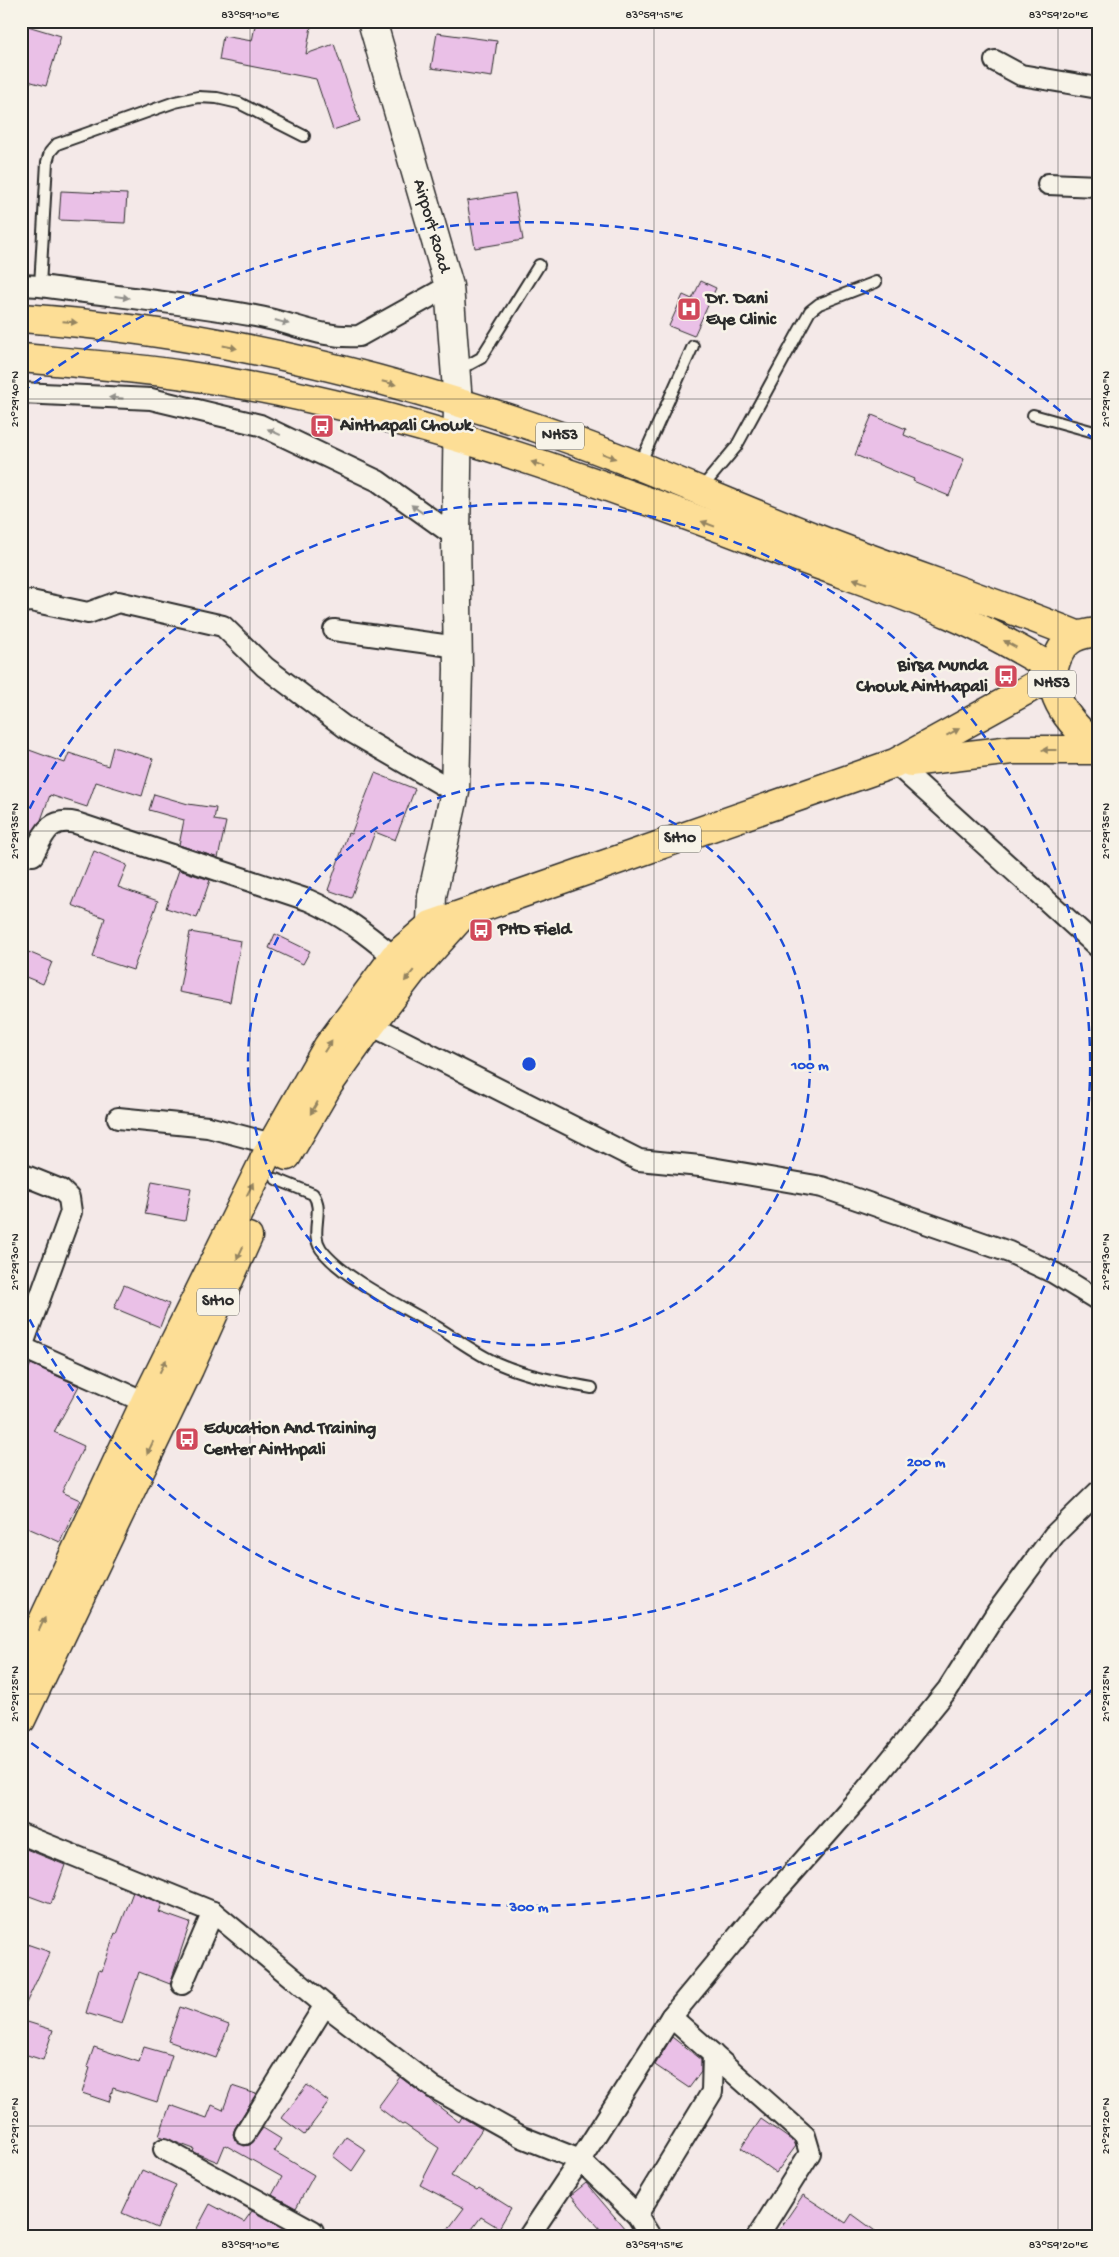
<svg xmlns="http://www.w3.org/2000/svg" width="1119" height="2257" font-family="'Gochi Hand',sans-serif">
<rect width="100%" height="100%" fill="#f4e9e8"/>
<filter id="ink" filterUnits="userSpaceOnUse"><feTurbulence type="fractalNoise" baseFrequency=".02" numOctaves="2"/><feDisplacementMap in="SourceGraphic" scale="10" xChannelSelector="R" yChannelSelector="G"/><feConvolveMatrix kernelMatrix="1 2 1 2 8 2 1 2 1" color-interpolation-filters="sRGB"/></filter>
<g filter="url(#ink)">
<g fill="#eac0e7" stroke="#2b2b2b">
<path d="M256 21H312L306 54 334 44 360 121 333 130 316 79 219 60 223 36 252 41Z"/>
<path d="M21 24 61 36 46 86 21 79Z"/>
<path d="M437 33 497 41 492 77 431 68Z"/>
<path d="M61 191 127 194 125 223 59 220Z"/>
<path d="M515 193 523 240 475 248 467 201Z"/>
<path d="M701 281 716 288 694 336 669 326 683 295 692 299Z"/>
<path d="M872 415 906 429 904 435 964 459 949 496 913 481 914 479 855 455Z"/>
<path d="M21 747 65 763 69 753 108 766 113 747 153 759 142 796 96 782 87 807 50 795 41 820 27 841 21 840Z"/>
<path d="M375 773 415 789 395 840 375 832 351 898 328 890 348 833 351 834Z"/>
<path d="M154 794 188 804 216 808 214 820 226 822 218 858 179 845 184 820 149 810Z"/>
<path d="M94 851 127 865 118 887 158 901 133 970 93 957 105 918 72 905Z"/>
<path d="M179 870 210 880 197 918 166 908Z"/>
<path d="M190 932 241 941 230 1002 179 992Z"/>
<path d="M275 934 310 951 303 964 269 948Z"/>
<path d="M21 949 52 962 43 984 21 975Z"/>
<path d="M152 1181 191 1188 185 1221 145 1214Z"/>
<path d="M124 1285 169 1304 160 1327 114 1308Z"/>
<path d="M31 1364 79 1386 54 1432 84 1446 62 1492 80 1500 60 1542 21 1525V1383Z"/>
<path d="M21 1847 65 1865 51 1904 21 1893Z"/>
<path d="M133 1892 162 1904 159 1912 190 1923 170 1984 139 1972 122 2024 86 2013 99 1970 102 1971 115 1933 117 1934Z"/>
<path d="M21 1942 50 1952 21 2014Z"/>
<path d="M180 2007 229 2025 216 2058 168 2041Z"/>
<path d="M21 2020 53 2030 43 2060 21 2053Z"/>
<path d="M672 2037 701 2060V2072L689 2088 655 2065Z"/>
<path d="M94 2047 139 2062 144 2047 172 2055 157 2102 113 2088 109 2102 82 2093 90 2068 87 2067Z"/>
<path d="M400 2077 459 2122 462 2117 482 2129 451 2176 477 2190 479 2188 511 2208 499 2228 481 2217 467 2236H443L464 2208 420 2185 439 2148 404 2124 402 2125 378 2107Z"/>
<path d="M307 2085 329 2102 304 2135 282 2118Z"/>
<path d="M232 2086 256 2094 235 2128 233 2134 235 2140 244 2146 250 2145 263 2128 281 2139 274 2151 314 2175 296 2208 272 2195 282 2177 225 2145 218 2162 193 2152 194 2149 159 2136 170 2105 207 2118 212 2105 223 2110Z"/>
<path d="M761 2119 794 2142 796 2146 776 2173 741 2148Z"/>
<path d="M346 2137 366 2150 352 2171 333 2156Z"/>
<path d="M142 2170 176 2185 157 2228 122 2213Z"/>
<path d="M586 2183 631 2236H606L571 2195Z"/>
<path d="M803 2195 846 2223 852 2214 882 2236H775Z"/>
<path d="M210 2204 244 2222 252 2211 297 2236H193Z"/>
</g>
<g fill="none" stroke-linecap="round" stroke-linejoin="round">
<g stroke="#2b2b2b" stroke-width="14">
<g id="service">
<path d="M40 286 47 162 50 152 57 144 175 102 198 97 217 98 239 103 304 136"/>
<path d="M456 369 470 364 481 358 539 265"/>
<path d="M1033 415 1098 433"/>
<path d="M640 464 693 346"/>
<path d="M700 490 736 447 810 311 819 304 876 282"/>
<path d="M276 1179 313 1194C325 1210 309 1232 321 1249 343 1279 404 1307 437 1327 457 1339 476 1354 497 1363 527 1376 559 1382 592 1388"/>
</g>
</g>
<g stroke="#2b2b2b" stroke-width="24">
<g id="minor">
<path d="M995 61 1021 75 1098 88"/>
<path d="M1048 184 1098 186"/>
<path d="M21 285 40 286C112 296 184 303 255 316 292 322 321 339 359 336L449 286"/>
<path d="M21 393 151 399 260 425 378 481 456 537"/>
<path d="M21 602 31 601 88 613 118 602 223 626 265 667 350 731 455 792"/>
<path d="M334 630 458 647"/>
<path d="M895 763 1098 947"/>
<path d="M21 852 33 855C44 834 49 817 76 823L308 900C341 914 367 934 394 957"/>
<path d="M371 1025 639 1160 700 1166 822 1187 1009 1252 1054 1273 1098 1300"/>
<path d="M118 1118 208 1127 272 1144"/>
<path d="M21 1174 61 1190 69 1198 71 1212 22 1347"/>
<path d="M21 1347 145 1402 155 1409"/>
<path d="M21 1834 213 1912 325 2005 434 2088 522 2137 580 2160 637 2215 650 2236"/>
<path d="M182 1984 213 1912"/>
<path d="M671 2017 805 2136 810 2153 758 2236"/>
<path d="M245 2134 325 2005"/>
<path d="M164 2149 313 2231 309 2236"/>
<path d="M637 2215 712 2092 713 2054"/>
<path d="M529 2236 580 2160 671 2017 753 1918 865 1791 948 1689 997 1612 1054 1535 1098 1492"/>
</g>
</g>
<g stroke="#2b2b2b" stroke-width="31">
<path id="secondary" d="M372 21 449 286 458 403 456 537 458 669 455 792 432 896 430 947"/>
</g>
<g stroke="#2b2b2b" stroke-width="31">
<g id="primary">
<path d="M910 762 1012 750H1098"/>
<path d="M287 1156 329 1084 371 1025 411 973 463 915"/>
<path d="M21 1668 145 1402 272 1144 328 1046 394 957 431 925 895 763 1052 676"/>
<path d="M21 1720 189 1369 248 1237"/>
</g>
</g>
<g stroke="#2b2b2b" stroke-width="31">
<g id="trunk">
<path d="M21 318C204 330 390 376 563 437 648 467 731 505 816 538 902 572 991 600 1077 635"/>
<path d="M21 358C75 363 130 367 184 375 389 405 585 476 778 550 835 572 895 590 951 615 986 630 1019 649 1052 668"/>
<path d="M1098 632C1079 634 1066 638 1058 656 1041 692 1071 725 1098 747"/>
</g>
</g>
<use href="#service" stroke="#f7f3e8" stroke-width="10"/>
<use href="#minor" stroke="#f7f3e8" stroke-width="20"/>
<use href="#secondary" stroke="#f7f3e8" stroke-width="28"/>
<use href="#primary" stroke="#fdde96" stroke-width="28"/>
<use href="#trunk" stroke="#fdde96" stroke-width="28"/>
</g>
<defs><path id="oneway-solid" d="M-6-.8H1V-3.2L6.5 0L1 3.2V.8H-6Z" transform="scale(1.25)"/></defs>
<g fill="#918f8a">
<use href="#oneway-solid" transform="translate(122 297) rotate(8)"/>
<use href="#oneway-solid" transform="translate(282 322) rotate(16)"/>
<use href="#oneway-solid" transform="translate(116 398) rotate(-177)"/>
<use href="#oneway-solid" transform="translate(274 432) rotate(-155)"/>
<use href="#oneway-solid" transform="translate(417 509) rotate(-144)"/>
</g>
<g fill="#948460">
<use href="#oneway-solid" transform="translate(70 322) rotate(5)"/>
<use href="#oneway-solid" transform="translate(230 347) rotate(12)"/>
<use href="#oneway-solid" transform="translate(389 383) rotate(14)"/>
<use href="#oneway-solid" transform="translate(609 456) rotate(21)"/>
<use href="#oneway-solid" transform="translate(538 464) rotate(-162)"/>
<use href="#oneway-solid" transform="translate(708 524) rotate(-159)"/>
<use href="#oneway-solid" transform="translate(860 581) rotate(-160)"/>
<use href="#oneway-solid" transform="translate(1010 644) rotate(-151)"/>
<use href="#oneway-solid" transform="translate(953 732) rotate(-28)"/>
<use href="#oneway-solid" transform="translate(1049 750) rotate(180)"/>
<use href="#oneway-solid" transform="translate(409 976) rotate(129)"/>
<use href="#oneway-solid" transform="translate(328 1046) rotate(-57)"/>
<use href="#oneway-solid" transform="translate(314 1108) rotate(121)"/>
<use href="#oneway-solid" transform="translate(250 1189) rotate(-64)"/>
<use href="#oneway-solid" transform="translate(240 1253) rotate(115)"/>
<use href="#oneway-solid" transform="translate(163 1366) rotate(-63)"/>
<use href="#oneway-solid" transform="translate(150 1448) rotate(115)"/>
<use href="#oneway-solid" transform="translate(42 1624) rotate(-65)"/>
</g>
</g>
<path fill="none" stroke="#2b2b2b" stroke-width="1" stroke-opacity="0.45" d="M250 21V2236M654 21V2236M1058 21V2236M21 399H1098M21 831H1098M21 1262H1098M21 1694H1098M21 2126H1098"/>
<g fill="none" stroke="#1d4ed8" stroke-width="2.5" stroke-dasharray="9 6">
<circle cx="529" cy="1064" r="281"/>
<path d="M23 822A561 561 0 1 1 23 1306"/>
<path d="M1092 1690A842 842 0 0 1 22 1736M22 392A842 842 0 0 1 1092 438"/>
</g>
<defs>
<g id="hospital-square" transform="scale(1.25)"><rect x="-9" y="-9" width="18" height="18" rx="4" fill="#d1495b" stroke="#f7f3e8"/><path d="M-5-5h3v3.5h4V-5h3V5h-3V1.5h-4V5h-3Z" fill="#fff"/></g>
<g id="bus-square" transform="scale(1.25)"><rect x="-9" y="-9" width="18" height="18" rx="4" fill="#d1495b" stroke="#f7f3e8"/><path d="M-5-6H5V4H4V6H2V4H-2V6H-4V4H-5ZM-3.5-4V0h7V-4ZM-3.5 1.2v1.5H-2V1.2ZM2 1.2v1.5H3.5V1.2Z" fill="#fff"/></g>
</defs>
<g fill-rule="evenodd">
<use href="#hospital-square" x="689" y="309"/>
<use href="#bus-square" x="322" y="426"/>
<use href="#bus-square" x="1006" y="676"/>
<use href="#bus-square" x="481" y="930"/>
<use href="#bus-square" x="187" y="1439"/>
</g>
<g text-anchor="middle" dominant-baseline="central" stroke-width="5" stroke-linejoin="round" paint-order="stroke">
<g fill="#f7f3e8" stroke="#686764" stroke-width="1">
<rect x="536" y="422.5" width="48" height="27" rx="4"/>
<rect x="1028" y="670.5" width="48" height="27" rx="4"/>
<rect x="659" y="825.5" width="42" height="27" rx="4"/>
<rect x="197" y="1288.5" width="42" height="27" rx="4"/>
</g>
<g font-size="16" font-weight="bold" fill="#2b2b2b">
<text x="560" y="436">NH53</text>
<text x="1052" y="684">NH53</text>
<text x="680" y="839">SH10</text>
<text x="218" y="1302">SH10</text>
</g>
<g font-size="18" fill="#2b2b2b" stroke="#f7f3e8">
<text transform="translate(431 226) rotate(74)">Airport Road</text>
</g>
<g font-size="18" font-weight="bold" fill="#2b2b2b" stroke="#f7f3e8" text-anchor="start">
<text x="706" y="299">Dr. Dani<tspan x="706" dy="21">Eye Clinic</tspan></text>
<text x="340" y="426">Ainthapali Chowk</text>
<text x="988" y="666" text-anchor="end">Birsa Munda<tspan x="988" dy="21">Chowk Ainthapali</tspan></text>
<text x="498" y="930">PHD Field</text>
<text x="204" y="1429">Education And Training<tspan x="204" dy="21">Center Ainthpali</tspan></text>
</g>
</g>
<circle cx="529" cy="1064" r="8" fill="#1d4ed8" stroke="#f7f3e8" stroke-width="2.5"/>
<g font-size="15" text-anchor="middle" font-weight="bold" fill="#1d4ed8" stroke="#f7f3e8" stroke-width="5" stroke-linejoin="round" paint-order="stroke">
<text x="810" y="1069">100 m</text>
<text x="926" y="1466">200 m</text>
<text x="529" y="1911">300 m</text>
</g>
<rect width="1119" height="2257" fill="none" stroke="#f7f3e8" stroke-width="55"/>
<rect x="28" y="28" width="1064" height="2202" fill="none" stroke="#2b2b2b" stroke-width="2"/>
<g font-size="12" text-anchor="middle" fill="#2b2b2b">
<text x="250" y="18">83°59'10"E</text>
<text x="654" y="18">83°59'15"E</text>
<text x="1058" y="18">83°59'20"E</text>
<text transform="translate(14 399) rotate(-90)" y="4">21°29'40"N</text>
<text transform="translate(1105 399) rotate(-90)" y="4">21°29'40"N</text>
<text transform="translate(14 831) rotate(-90)" y="4">21°29'35"N</text>
<text transform="translate(1105 831) rotate(-90)" y="4">21°29'35"N</text>
<text transform="translate(14 1262) rotate(-90)" y="4">21°29'30"N</text>
<text transform="translate(1105 1262) rotate(-90)" y="4">21°29'30"N</text>
<text transform="translate(14 1694) rotate(-90)" y="4">21°29'25"N</text>
<text transform="translate(1105 1694) rotate(-90)" y="4">21°29'25"N</text>
<text transform="translate(14 2126) rotate(-90)" y="4">21°29'20"N</text>
<text transform="translate(1105 2126) rotate(-90)" y="4">21°29'20"N</text>
<text x="250" y="2248">83°59'10"E</text>
<text x="654" y="2248">83°59'15"E</text>
<text x="1058" y="2248">83°59'20"E</text>
</g>
</svg>
